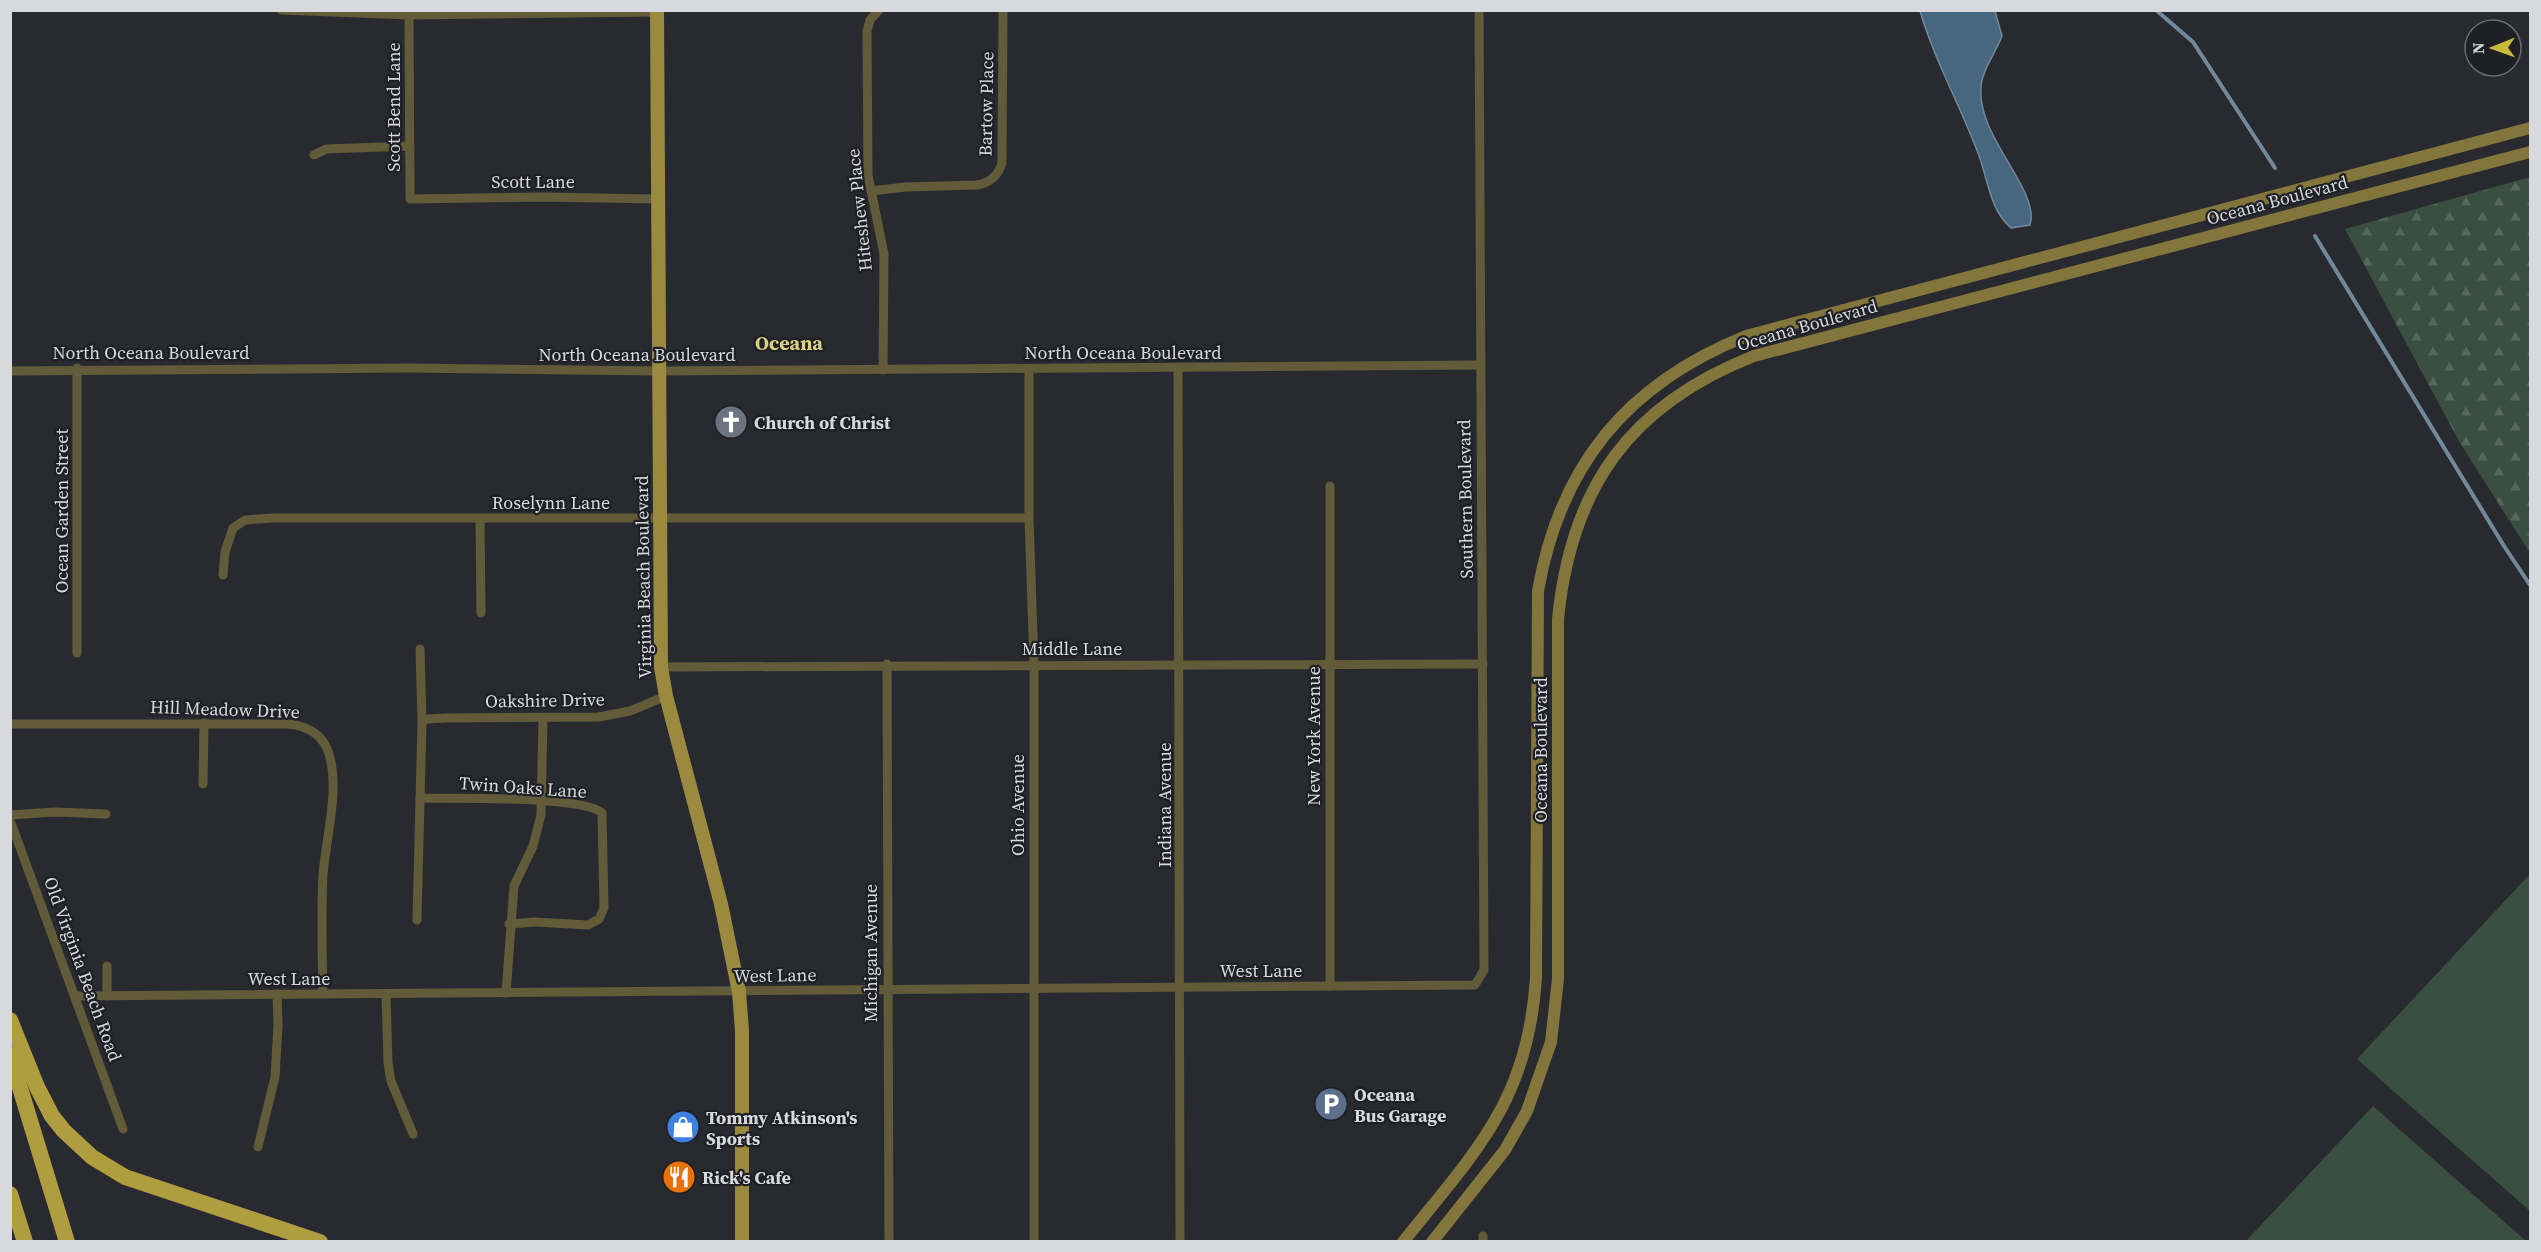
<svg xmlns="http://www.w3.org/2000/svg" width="2541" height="1252" font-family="'Source Serif 4',serif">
<defs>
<pattern id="forest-firs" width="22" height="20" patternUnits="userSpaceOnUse" patternTransform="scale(1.5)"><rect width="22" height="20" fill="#394f3f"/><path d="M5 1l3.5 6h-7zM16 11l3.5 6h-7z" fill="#55685a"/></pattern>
</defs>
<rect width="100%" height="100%" fill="#292a2f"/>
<g fill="#394f3f">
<path d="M2530 874V1211L2357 1059Z"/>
<path d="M2373 1106 2526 1241H2246Z"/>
</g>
<path fill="url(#forest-firs)" d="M2530 177V553L2460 443 2345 229Z"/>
<path fill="#46677f" stroke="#72899b" stroke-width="1.5" d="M1920 11H1995L2002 36C1996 52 1982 70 1981 87 1976 136 2041 191 2030 225L2011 228C1989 209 1988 178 1978 153 1960 105 1934 59 1920 11Z"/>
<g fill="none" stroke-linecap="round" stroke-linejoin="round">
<g stroke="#72899b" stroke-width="4">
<path d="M2156 10 2193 42 2275 168"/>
<path d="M2315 236 2504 546 2530 585"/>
</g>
<g stroke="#625b39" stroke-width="9">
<path d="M281 10 409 15 657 12"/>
<path d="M879 10 870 20 867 31 868 175 884 254 883 370"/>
<path d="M409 15 410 199 543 197 657 199"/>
<path d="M314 155 326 149 410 146"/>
<path d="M871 191 905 187 977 185C990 183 998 176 1002 163L1003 10"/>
<path d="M77 368V653"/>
<path d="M1178 368 1180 1242"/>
<path d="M1029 369V518L1034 665V1242"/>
<path d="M10 371 408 368 658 371 1480 365"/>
<path d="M1330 486V986"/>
<path d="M480 518 481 613"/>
<path d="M223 575 225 552 233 528 245 520 272 518H1029"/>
<path d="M887 664 889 1242"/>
<path d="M661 667 1483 664"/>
<path d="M422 722 427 719 446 718 599 717 630 711 666 696"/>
<path d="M10 724H288C308 726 323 734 329 754 340 789 326 838 323 874 321 914 322 954 323 994"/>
<path d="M203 784 204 723"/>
<path d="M420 798C451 799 584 795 602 813L604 908 599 919 588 925 535 922 509 924"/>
<path d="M10 815 54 812 106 814"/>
<path d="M10 820 123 1129"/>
<path d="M417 920 422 722 420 649"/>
<path d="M506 993 514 886 533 846 541 815 543 718"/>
<path d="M386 994 388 1063 391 1081 413 1134"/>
<path d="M76 996 1475 985 1484 970 1479 10"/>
<path d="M107 996V966"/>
<path d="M258 1147 275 1077 278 1025 277 994"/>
<path d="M1483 1236V1242"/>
</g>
<g stroke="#82763d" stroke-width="12">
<path d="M1403 1242C1476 1151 1528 1101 1536 978L1538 591C1560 465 1627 384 1746 336L2530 128"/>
<path d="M1432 1242 1505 1150 1527 1111 1551 1042 1558 979V619C1571 488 1629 405 1754 356L2530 152"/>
</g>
<path stroke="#9a8a3f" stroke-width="14" d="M657 10 661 667 666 696 721 904 739 992 742 1030V1242"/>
<g stroke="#b09d3f" stroke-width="16">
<path d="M10 1020 37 1087 52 1116 64 1131 92 1157 125 1177 320 1242"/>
<path d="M10 1055 67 1242"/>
<path d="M10 1194 25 1242"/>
</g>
</g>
<defs>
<g id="church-disc" transform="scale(1.725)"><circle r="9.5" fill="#6b7280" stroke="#1f2026"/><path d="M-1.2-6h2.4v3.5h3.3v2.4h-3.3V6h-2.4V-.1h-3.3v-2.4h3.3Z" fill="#fff"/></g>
<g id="parking-disc" transform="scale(1.725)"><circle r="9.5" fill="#5c6f8a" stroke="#1f2026"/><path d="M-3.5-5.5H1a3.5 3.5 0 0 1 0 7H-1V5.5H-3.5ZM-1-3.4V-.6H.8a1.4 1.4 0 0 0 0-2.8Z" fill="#fff"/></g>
<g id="shop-disc" transform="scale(1.725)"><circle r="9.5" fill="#3f7fe0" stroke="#1f2026"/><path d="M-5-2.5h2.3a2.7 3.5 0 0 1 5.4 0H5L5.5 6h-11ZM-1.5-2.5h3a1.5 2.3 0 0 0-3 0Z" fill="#fff"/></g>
<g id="restaurant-disc" transform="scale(1.725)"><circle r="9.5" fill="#e8710a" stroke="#1f2026"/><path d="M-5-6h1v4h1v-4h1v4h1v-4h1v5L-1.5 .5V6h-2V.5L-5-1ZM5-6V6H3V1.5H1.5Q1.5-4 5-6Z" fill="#fff"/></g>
</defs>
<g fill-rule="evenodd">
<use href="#church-disc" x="731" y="422"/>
<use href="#parking-disc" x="1331" y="1104"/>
<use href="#shop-disc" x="683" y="1127"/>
<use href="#restaurant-disc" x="679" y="1177"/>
</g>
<g text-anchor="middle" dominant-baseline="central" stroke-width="4.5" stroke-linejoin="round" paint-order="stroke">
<g font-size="18" fill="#d8d9dd" stroke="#1f2026">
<text transform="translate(986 104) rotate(-89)">Bartow Place</text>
<text transform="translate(393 107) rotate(-90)">Scott Bend Lane</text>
<text x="533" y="181">Scott Lane</text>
<text transform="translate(2277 200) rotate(-15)">Oceana Boulevard</text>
<text transform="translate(859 210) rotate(-96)">Hiteshew Place</text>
<text transform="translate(1807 325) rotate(-16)">Oceana Boulevard</text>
<text x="151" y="352">North Oceana Boulevard</text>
<text x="1123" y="352">North Oceana Boulevard</text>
<text x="637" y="354">North Oceana Boulevard</text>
<text transform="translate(1465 499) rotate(-91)">Southern Boulevard</text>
<text x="551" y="502">Roselynn Lane</text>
<text transform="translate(61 511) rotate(-90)">Ocean Garden Street</text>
<text transform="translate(643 577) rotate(-91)">Virginia Beach Boulevard</text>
<text x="1072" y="648">Middle Lane</text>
<text transform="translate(545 700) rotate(-1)">Oakshire Drive</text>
<text transform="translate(225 709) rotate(2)">Hill Meadow Drive</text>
<text transform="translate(1313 736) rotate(-90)">New York Avenue</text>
<text transform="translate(1540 750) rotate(-90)">Oceana Boulevard</text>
<text transform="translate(523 787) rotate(4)">Twin Oaks Lane</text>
<text transform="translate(1017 805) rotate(-90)">Ohio Avenue</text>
<text transform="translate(1164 805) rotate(-90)">Indiana Avenue</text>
<text transform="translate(870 953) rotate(-90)">Michigan Avenue</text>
<text transform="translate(83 969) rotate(70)">Old Virginia Beach Road</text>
<text x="1261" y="970">West Lane</text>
<text transform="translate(775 975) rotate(-1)">West Lane</text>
<text x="289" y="978">West Lane</text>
</g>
<g font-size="18" font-weight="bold" fill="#d8d9dd" stroke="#1f2026" text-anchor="start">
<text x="754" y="422">Church of Christ</text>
<text x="1354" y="1094">Oceana<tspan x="1354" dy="21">Bus Garage</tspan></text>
<text x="706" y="1117">Tommy Atkinson's<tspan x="706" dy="21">Sports</tspan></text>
<text x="702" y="1177">Rick's Cafe</text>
</g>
<g font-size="20" font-weight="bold" fill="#dad082" stroke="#1f2026">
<text x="789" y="343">Oceana</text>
</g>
</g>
<rect width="2541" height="1252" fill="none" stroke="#d8d9dd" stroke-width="24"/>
<g transform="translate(2493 48) rotate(269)"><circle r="28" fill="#1f2026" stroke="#696a6f" stroke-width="1.5"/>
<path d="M0-4.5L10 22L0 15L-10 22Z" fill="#caba3a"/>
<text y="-9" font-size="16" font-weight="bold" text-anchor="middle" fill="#d8d9dd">N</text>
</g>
</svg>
